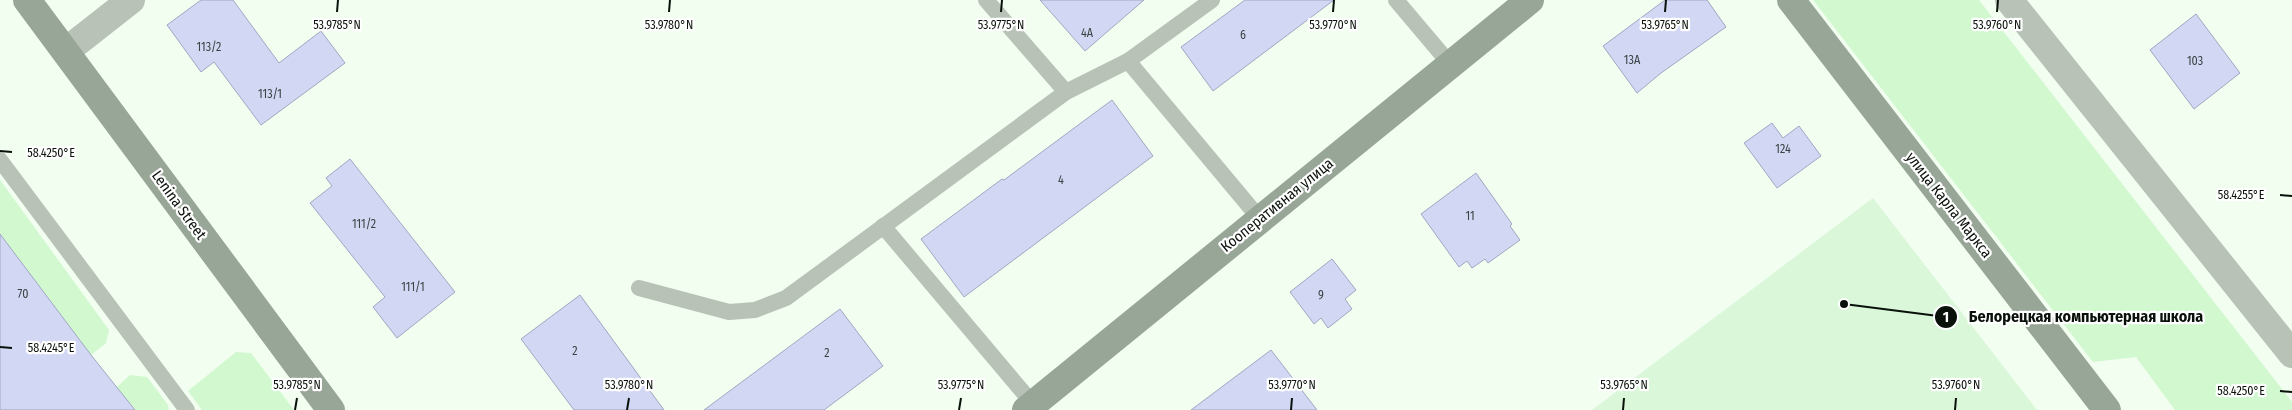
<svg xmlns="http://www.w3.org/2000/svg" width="2292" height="410" font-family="'Fira Sans Condensed',sans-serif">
<rect width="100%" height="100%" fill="#f1fef0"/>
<path fill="#daf7d9" d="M1873 198 2037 410H1592Z"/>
<g fill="#d2f8d0">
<path d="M1813 0H1979L2292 402V410H2175L2136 357 2093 362Z"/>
<path d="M0 180 109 330 106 343 91 355 117 387 130 375 147 377 168 405 169 410H0Z"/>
<path d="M236 352 251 353 294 410H202L188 391Z"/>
</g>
<g fill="#d2d8f4" stroke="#a1a6c1">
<path d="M201 0H233L279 63 321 31 345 63 261 125 214 62 201 72 167 25Z"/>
<path d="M1040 0H1144L1085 51Z"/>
<path d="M1245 0H1334L1213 91 1181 47Z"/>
<path d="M1665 0H1707L1726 27 1661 73 1637 93 1603 46Z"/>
<path d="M2196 14 2240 73 2194 109 2150 50Z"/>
<path d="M1112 100 1153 156 964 297 921 239 1002 179 1004 180Z"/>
<path d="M1772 123 1783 138 1799 126 1821 156 1777 188 1744 143Z"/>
<path d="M350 159 455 292 397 338 373 307 385 297 310 203 332 186 326 178Z"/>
<path d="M1476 173 1512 224 1510 226 1520 240 1488 263 1485 259 1472 268 1467 261 1459 267 1421 214Z"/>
<path d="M0 234 91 355 135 410H0Z"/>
<path d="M1332 259 1356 290 1345 299 1352 309 1328 328 1321 318 1314 324 1290 292Z"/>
<path d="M580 295 629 362 664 410H574L521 339Z"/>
<path d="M840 309 883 366 824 410H704Z"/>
<path d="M1271 350 1317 410H1191Z"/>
</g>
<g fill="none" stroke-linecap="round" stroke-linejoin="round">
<g stroke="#b8c2b7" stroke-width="16">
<path d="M986 0 1066 92"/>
<path d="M1396 0 1450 64"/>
<path d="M1128 61 1260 219"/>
<path d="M0 160 187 410"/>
<path d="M883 226 1033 404"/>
<path d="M639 288 729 312 755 310 786 298 1066 92 1128 61 1212 0"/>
</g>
<g stroke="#b8c2b7" stroke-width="28">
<path d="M2009 0 2292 354"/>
<path d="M66 51 131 0"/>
</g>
<g stroke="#98a697" stroke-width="28">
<path d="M27 0 331 410"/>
<path d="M1791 0 2107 410"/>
<path d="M1026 410 1530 0"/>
</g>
</g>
<path fill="none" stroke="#0a110a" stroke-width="2" d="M337 12 338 0M669 12 670 0M1001 12 1002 0M1333 12 1334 0M1665 12 1666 0M1997 12 1998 0M0 151 12 152M2280 195 2292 196M0 347 12 348M2280 391 2292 392M295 410 297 398M627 410 629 398M959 410 961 398M1291 410 1292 398M1623 410 1624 398M1955 410 1956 398"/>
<g text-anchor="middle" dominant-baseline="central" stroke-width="4.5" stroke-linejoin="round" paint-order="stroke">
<g font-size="12" fill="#3c4344">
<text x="1087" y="33">4А</text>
<text x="1243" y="35">6</text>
<text x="209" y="47">113/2</text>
<text x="1632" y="60">13А</text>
<text x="2195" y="61">103</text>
<text x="270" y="94">113/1</text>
<text x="1783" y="149">124</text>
<text x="1061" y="180">4</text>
<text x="1470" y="216">11</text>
<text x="364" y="224">111/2</text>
<text x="413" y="287">111/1</text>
<text x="23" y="294">70</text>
<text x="1321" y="295">9</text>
<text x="575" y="351">2</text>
<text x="827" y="353">2</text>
</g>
<g font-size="15" fill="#0a110a" stroke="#fff">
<text transform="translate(179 205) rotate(54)">Lenina Street</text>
<text transform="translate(1277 205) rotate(-39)">Кооперативная улица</text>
<text transform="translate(1949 205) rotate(52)">улица Карла Маркса</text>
</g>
</g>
<g font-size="12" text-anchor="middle" fill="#0a110a" stroke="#fff" stroke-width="4.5" stroke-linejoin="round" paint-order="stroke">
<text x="337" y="29">53.9785°N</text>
<text x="669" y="29">53.9780°N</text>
<text x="1001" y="29">53.9775°N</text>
<text x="1333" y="29">53.9770°N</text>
<text x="1665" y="29">53.9765°N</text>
<text x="1997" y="29">53.9760°N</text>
<text x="51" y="157">58.4250°E</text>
<text x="2241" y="199">58.4255°E</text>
<text x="51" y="352">58.4245°E</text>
<text x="297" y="389">53.9785°N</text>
<text x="629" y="389">53.9780°N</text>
<text x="961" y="389">53.9775°N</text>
<text x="1292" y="389">53.9770°N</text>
<text x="1624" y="389">53.9765°N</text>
<text x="1956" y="389">53.9760°N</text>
<text x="2241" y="395">58.4250°E</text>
</g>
<path fill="none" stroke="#0a110a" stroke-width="2" d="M1844 304L1946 317"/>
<g fill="#0a110a" stroke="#fff" stroke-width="2">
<circle cx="1844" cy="304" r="5"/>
<circle cx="1946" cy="317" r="12"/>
</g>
<g font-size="15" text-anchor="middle" font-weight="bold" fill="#fff">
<text x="1946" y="322">1</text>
</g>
<g font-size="16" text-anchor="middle" font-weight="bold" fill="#0a110a" stroke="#fff" stroke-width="4.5" stroke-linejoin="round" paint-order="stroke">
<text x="2086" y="322">Белорецкая компьютерная школа</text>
</g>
</svg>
